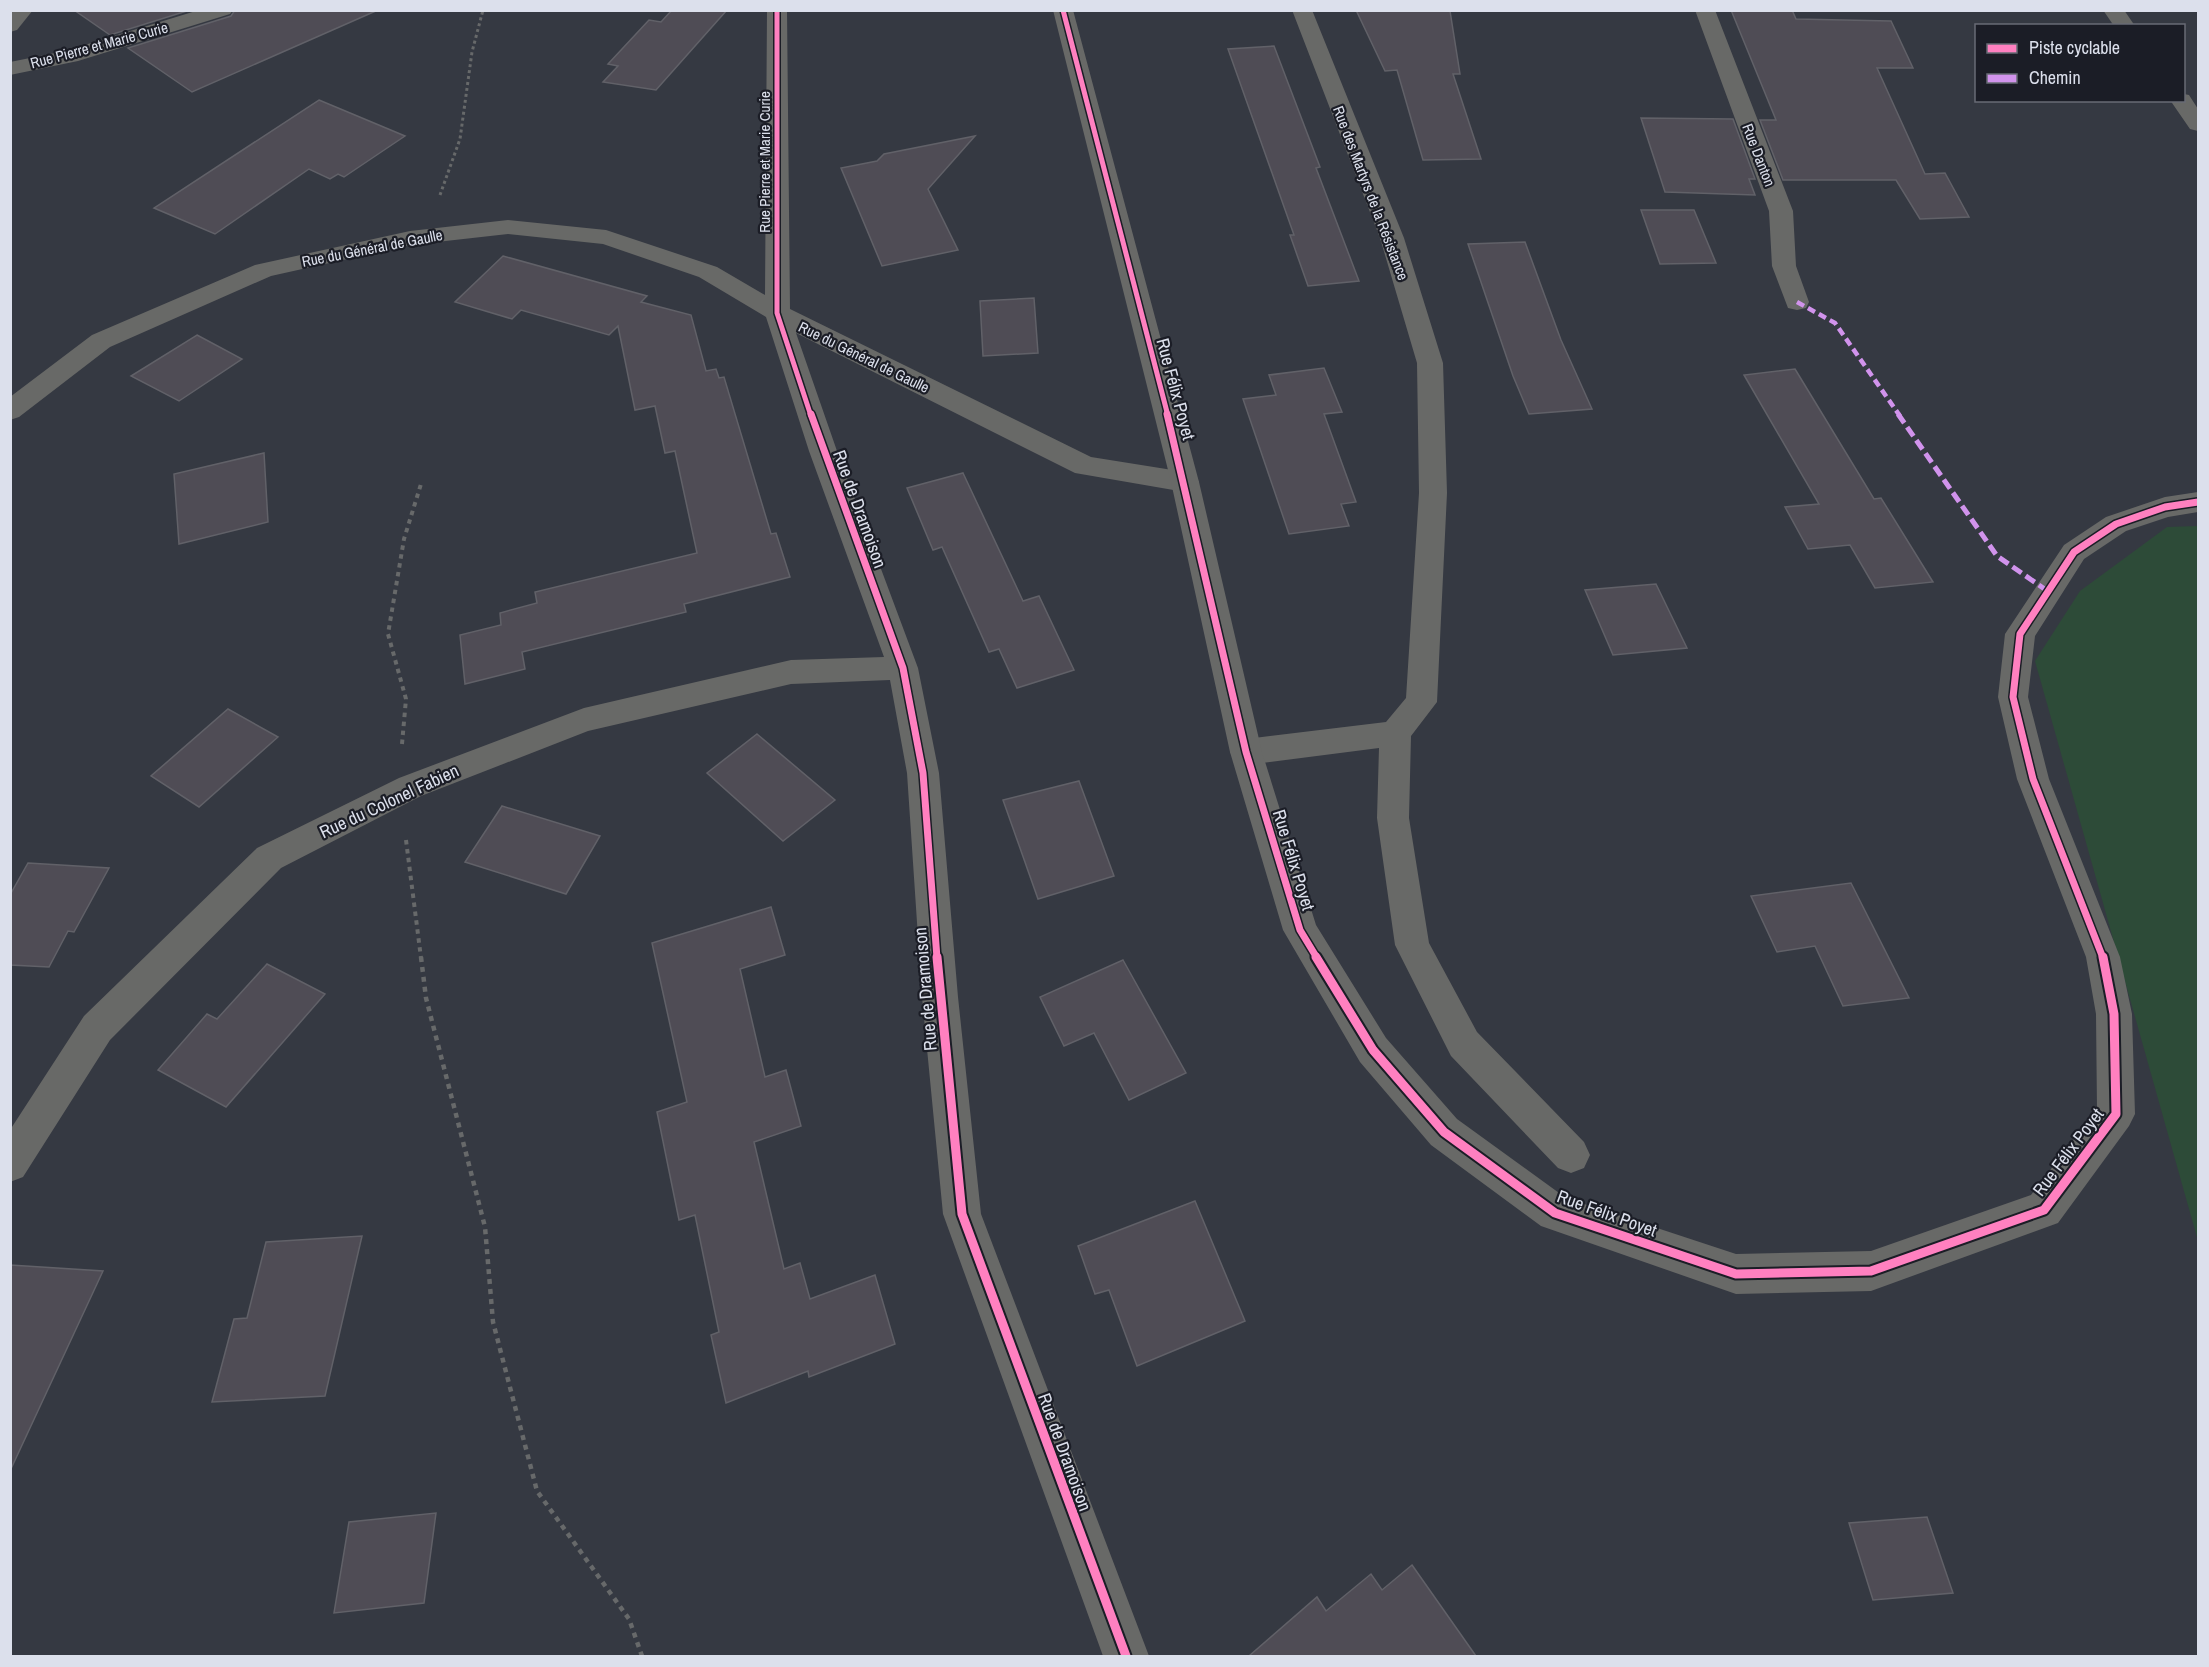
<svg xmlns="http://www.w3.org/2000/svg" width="2209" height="1667" font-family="'Archivo Narrow',sans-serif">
<rect width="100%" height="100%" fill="#353942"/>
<path fill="#2d4b38" d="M2198 526V1241L2035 661 2080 591 2167 527Z"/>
<g fill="#4f4c55" stroke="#616168" stroke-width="1.5">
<path d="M74 10H190L110 35Z"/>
<path d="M235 10H378L192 92 128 48 231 16Z"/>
<path d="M672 10H727L656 90 603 82 618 66 608 64 649 20 661 22Z"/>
<path d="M1356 10 1450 11 1460 74H1453L1481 159 1423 160 1397 70 1385 71Z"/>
<path d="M1731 10H1792L1796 19 1891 21 1913 68H1877L1925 174 1945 173 1969 217 1920 219 1896 180H1783L1760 120H1776Z"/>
<path d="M1274 46 1320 167 1316 168 1359 281 1308 286 1290 235H1294L1228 49Z"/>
<path d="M319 100 405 136 344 177 338 174 330 179 309 169 215 234 154 208Z"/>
<path d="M1641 118 1733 119 1755 179H1749L1755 195 1665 192Z"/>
<path d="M975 136 928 189 958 250 882 266 841 168 877 161 884 154Z"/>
<path d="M1641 210H1694L1716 263 1660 264Z"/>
<path d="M1525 242 1561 340 1592 409 1529 414 1513 376 1468 244Z"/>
<path d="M503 256 647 296 641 302 691 315 706 371 716 369 719 378 724 377 771 534 776 533 790 577 684 604 686 612 522 652 525 669 465 684 460 635 501 625 500 613 537 603 535 592 697 553 675 451 665 453 655 406 635 410 618 326 609 335 521 310 512 319 455 302Z"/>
<path d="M1034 298 1038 353 983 356 980 301Z"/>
<path d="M197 335 242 359 179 401 131 376Z"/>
<path d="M1324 368 1342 412 1324 414 1356 502 1341 504 1349 526 1289 534 1243 399 1276 395 1269 375Z"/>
<path d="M1795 369 1874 499 1881 498 1933 582 1875 588 1850 545 1808 549 1785 507 1819 504 1744 375Z"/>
<path d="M264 453 268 522 179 544 174 474Z"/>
<path d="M963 473 1023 601 1039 596 1074 670 1017 688 999 649 989 652 942 547 933 550 907 488Z"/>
<path d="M1656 584 1687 648 1613 655 1585 590Z"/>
<path d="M228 709 278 737 199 807 151 776Z"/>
<path d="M757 734 835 800 783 841 707 773Z"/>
<path d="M1079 781 1114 876 1038 899 1003 800Z"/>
<path d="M502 806 600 836 566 894 465 862Z"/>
<path d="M28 863 109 868 74 932 68 931 49 967 10 965V895Z"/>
<path d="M1851 883 1909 998 1843 1006 1815 946 1777 952 1751 896Z"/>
<path d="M771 907 785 955 740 969 765 1077 786 1070 801 1126 754 1142 784 1269 800 1263 810 1299 875 1275 895 1344 809 1377 808 1371 726 1403 711 1335 719 1332 695 1215 679 1220 657 1112 687 1102 652 943Z"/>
<path d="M1123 960 1186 1073 1129 1100 1094 1033 1064 1046 1040 997Z"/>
<path d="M267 964 325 994 226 1107 158 1070 207 1014 217 1019Z"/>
<path d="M1195 1201 1245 1321 1137 1366 1109 1290 1095 1294 1078 1246Z"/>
<path d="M362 1236 325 1396 212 1402 234 1319 247 1318 266 1242Z"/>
<path d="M10 1265 103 1271 10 1471Z"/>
<path d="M436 1513 424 1603 334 1613 349 1522Z"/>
<path d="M1927 1517 1953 1593 1873 1600 1849 1523Z"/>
<path d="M1412 1565 1476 1656H1249L1317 1597 1326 1611 1371 1574 1382 1590Z"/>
</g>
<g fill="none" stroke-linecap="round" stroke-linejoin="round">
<path stroke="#67696a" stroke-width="3" stroke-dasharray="3 3" stroke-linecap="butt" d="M440 195 460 139 472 52 483 10"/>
<g stroke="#67696a" stroke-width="4" stroke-dasharray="4.5 4.5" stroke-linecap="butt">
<path d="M402 744 406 699 388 634 404 539 421 484"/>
<path d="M406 840 421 958"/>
</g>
<path stroke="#67696a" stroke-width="4.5" stroke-dasharray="5 5" stroke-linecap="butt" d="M421 957 426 998 485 1227 493 1322 537 1491 629 1619 642 1656"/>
<g fill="#686967" fill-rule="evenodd">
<path d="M12 10H33L17 30 10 32Z"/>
<path d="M199 10H233L230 14 78 61 10 75V62L65 51Z"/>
<path d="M767 10H787L790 309 1091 457 1185 472 1195 475 1199 482 1195 489 1185 492 1075 473 796 333 837 451 918 668 939 773 958 997 981 1214 1149 1656H1103L943 1214 922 997 907 773 890 680 791 684 588 731 421 796 281 868 110 1040 23 1177 10 1182V1130L84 1016 257 848 399 778 584 708 791 660 884 657 809 451 766 317 699 277 603 244 508 234 410 245 271 276 110 347 19 417 10 420V397L92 335 255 265 410 231 508 220 606 230 717 267 765 295Z"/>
<path d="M1292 10H1312L1404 238 1443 363 1447 493 1437 702 1411 736 1409 818 1429 943 1477 1032 1584 1142 1590 1155 1584 1168 1571 1173 1558 1168 1451 1056 1395 945 1377 818 1379 748 1246 765 1235 761 1230 752 1235 743 1246 739 1386 722 1406 698 1419 493 1417 363 1380 238Z"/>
<path d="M1695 10H1715L1793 211 1796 266 1809 302 1806 308 1797 310 1788 308 1772 266 1769 211Z"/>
<path d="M2103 10H2124L2135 26H2114Z"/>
<path d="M2184 94 2189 95 2198 109V131L2190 129 2170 100H2184Z"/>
</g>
<path fill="#686967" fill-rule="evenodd" d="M1053 10H1073L1199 482 1262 752 1316 925 1386 1038 1457 1119 1566 1198 1736 1254 1871 1251 2031 1195 2097 1109 2096 1014 2086 957 2017 779 1998 697 2005 634 2064 545 2106 517 2165 497 2198 492V512L2168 517 2126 531 2084 559 2035 636 2028 697 2049 779 2120 957 2132 1014 2135 1114 2129 1126 2058 1223 1871 1291 1736 1294 1541 1226 1431 1145 1360 1062 1283 930 1230 752 1171 482Z"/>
<path stroke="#d193ec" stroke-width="4.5" stroke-dasharray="8 4.5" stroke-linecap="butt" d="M1797 302 1835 323 1900 416"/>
<path stroke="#d193ec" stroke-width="5" stroke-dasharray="11 5" stroke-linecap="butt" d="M1898 414 1997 556 2046 590"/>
<g stroke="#1b1d26" stroke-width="8">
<g id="cycleway-far2">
<path d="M777 10V313L811 416"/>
<path d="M1063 10 1168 416"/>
</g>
</g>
<g stroke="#1b1d26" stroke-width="10">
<g id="cycleway-far1">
<path d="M811 414 903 668 923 773 937 958"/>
<path d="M1167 414 1246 752 1300 930 1317 958"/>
<path d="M2103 958 2033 779 2013 697 2020 634 2074 552 2116 524 2165 507 2198 502"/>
</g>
</g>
<g stroke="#1b1d26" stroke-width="13">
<g id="cycleway">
<path d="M937 957 962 1214 1126 1656"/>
<path d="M1316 957 1373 1050 1444 1132 1555 1213 1736 1274 1871 1271 2044 1210 2116 1114 2114 1014 2103 957"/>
</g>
</g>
<use href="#cycleway-far2" stroke="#ff80c0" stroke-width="5"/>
<use href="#cycleway-far1" stroke="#ff80c0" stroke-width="7"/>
<use href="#cycleway" stroke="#ff80c0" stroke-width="9"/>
</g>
<g text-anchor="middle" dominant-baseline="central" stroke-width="4.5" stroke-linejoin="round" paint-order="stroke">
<g font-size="15" fill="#dce0ec" stroke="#1b1d26">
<text transform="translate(99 45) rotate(-15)">Rue Pierre et Marie Curie</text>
<text transform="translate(1759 155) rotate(69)">Rue Danton</text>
<text transform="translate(764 162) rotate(-90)">Rue Pierre et Marie Curie</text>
<text transform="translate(1371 193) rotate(69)">Rue des Martyrs de la Résistance</text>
<text transform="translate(372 248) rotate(-11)">Rue du Général de Gaulle</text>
<text transform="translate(864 357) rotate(26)">Rue du Général de Gaulle</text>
</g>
<g font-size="18" fill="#dce0ec" stroke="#1b1d26">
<text transform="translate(1176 389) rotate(75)">Rue Félix Poyet</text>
<text transform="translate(860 509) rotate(70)">Rue de Dramoison</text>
<text transform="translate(389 801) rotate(-25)">Rue du Colonel Fabien</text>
<text transform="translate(1294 860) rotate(73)">Rue Félix Poyet</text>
<text transform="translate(925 989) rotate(-95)">Rue de Dramoison</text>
<text transform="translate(2068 1152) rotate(-53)">Rue Félix Poyet</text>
<text transform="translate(1607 1213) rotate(20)">Rue Félix Poyet</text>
<text transform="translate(1065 1452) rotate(70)">Rue de Dramoison</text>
</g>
</g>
<rect width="2209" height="1667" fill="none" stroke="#dce0ec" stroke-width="24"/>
<rect x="1975" y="24" width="210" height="78" fill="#1b1d26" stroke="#686b75" stroke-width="1.5"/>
<rect x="1987" y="44" width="30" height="9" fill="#ff80c0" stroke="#686b75" stroke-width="1.5"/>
<text x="2029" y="54" font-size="18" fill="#dce0ec">Piste cyclable</text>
<rect x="1987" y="74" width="30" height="9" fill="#d193ec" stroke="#686b75" stroke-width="1.5"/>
<text x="2029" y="84" font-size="18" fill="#dce0ec">Chemin</text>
</svg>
